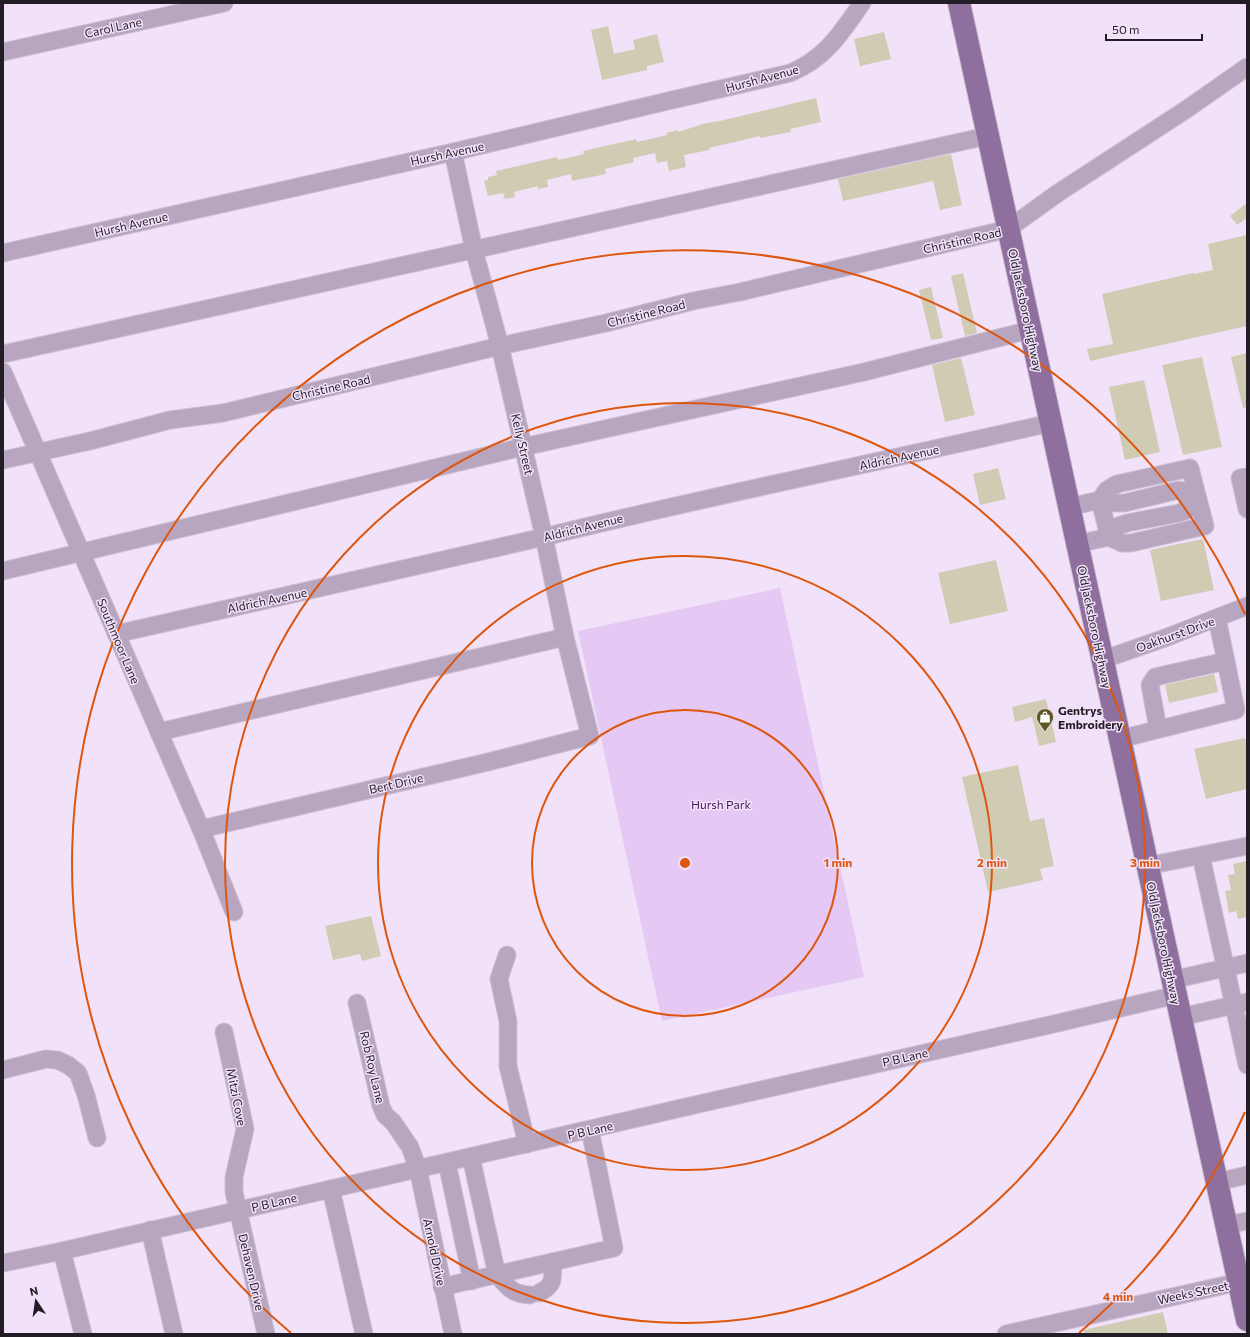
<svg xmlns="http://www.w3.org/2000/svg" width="1250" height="1337" font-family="Commissioner,sans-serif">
<rect width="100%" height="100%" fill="#f1e2f9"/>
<path fill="#e5c8f4" d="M780 588 864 977 662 1021 578 631Z"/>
<g fill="#d0ccb3">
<path d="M608 26 614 54 635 49 633 40 657 34 664 62 647 66V70L602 80 591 30Z"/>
<path d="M884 32 891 59 860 66 854 39Z"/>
<path d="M816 98 821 122 790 129 791 132 760 138V136L709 148 710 150 684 155 686 167 669 171 667 161 657 163 655 153 633 158 634 162 605 169 606 174 572 181 571 174 547 180 548 187 538 189V186L514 192 515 197 505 199 503 193 488 196 484 181 488 180V177L497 175 496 171 557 157 558 160 584 154 583 151 636 139 637 142 667 135 666 133 678 130V132L700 125 701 124 720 121Z"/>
<path d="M951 154 962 205 940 210 933 181 843 201 838 179Z"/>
<path d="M1247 203V218L1237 225 1230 216Z"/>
<path d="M1247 235V326L1090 361 1087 349 1113 344 1102 294 1193 273 1194 274 1213 270 1208 244Z"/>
<path d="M963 273 977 333 965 336 951 276Z"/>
<path d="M931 287 943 338 931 340 919 290Z"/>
<path d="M1247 353V407L1243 408 1231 357Z"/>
<path d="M1202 357 1222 447 1183 455 1162 365Z"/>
<path d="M961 358 975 415 945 422 932 365Z"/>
<path d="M1144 380 1160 452 1125 460 1109 387Z"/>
<path d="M998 468 1006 499 980 505 973 474Z"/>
<path d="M1203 539 1214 590 1161 601 1150 550Z"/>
<path d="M996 560 1008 611 950 624 938 573Z"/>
<path d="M1214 674 1218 692 1169 703 1165 685Z"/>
<path d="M1046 699 1056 742 1039 746 1032 717 1015 722 1012 707Z"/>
<path d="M1245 738 1247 746V789L1206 799 1194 749Z"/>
<path d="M1018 765 1030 821 1044 818 1054 866 1040 869 1043 880 988 892 962 777Z"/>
<path d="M1247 861V917L1238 919 1236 911 1229 913 1225 891 1231 890 1228 875 1235 874 1233 864Z"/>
<path d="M371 916 381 956 362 961 360 954 333 960 325 926Z"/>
<path d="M1163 1312 1168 1334H1084V1330Z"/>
</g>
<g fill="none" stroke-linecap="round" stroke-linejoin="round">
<g stroke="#ccbfd3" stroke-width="19">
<g id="minor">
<path d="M3 52 224 3"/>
<path d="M3 253 453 152 672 100 790 73C826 58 841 33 862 3"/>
<path d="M3 354 987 136"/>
<path d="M3 372 201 829 234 912"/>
<path d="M3 460 90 441 170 420 223 413 500 346 606 323 693 301 740 292 1008 229 1058 193 1187 109 1247 67"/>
<path d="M1247 477 1240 478 1247 509"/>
<path d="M1179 490C1189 494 1189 500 1187 510L1179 513 1127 523 1118 526 1109 537 1100 500 1112 503H1124Z"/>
<path d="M1069 507 1100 500 1107 490 1117 484 1190 468 1205 526 1131 543H1122L1109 537 1077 544"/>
<path d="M3 571 523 447 864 372 1030 330"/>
<path d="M116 634 544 537C712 495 882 462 1050 423"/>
<path d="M1102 660 1165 638 1247 606"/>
<path d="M1158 729 1150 685 1155 677 1226 661"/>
<path d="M159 732 565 637"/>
<path d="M1120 739 1236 710 1217 618"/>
<path d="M201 829 488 762 590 736 565 637 544 537 500 346 474 250 453 152"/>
<path d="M1201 856 1247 1065"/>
<path d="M1147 866 1247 846"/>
<path d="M507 955 499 979 508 1021V1066L527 1144"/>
<path d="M1172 980 1247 963"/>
<path d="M357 1003 381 1106 385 1115 393 1122 410 1147 418 1169 453 1334"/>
<path d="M1181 1017 1247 1002"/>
<path d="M224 1032 245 1129 234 1177V1192L266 1334"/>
<path d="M3 1070 46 1059 57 1060 68 1065 78 1073 86 1095 97 1138"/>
<path d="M471 1157 497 1275C509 1288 512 1294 530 1295"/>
<path d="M447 1163 472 1281"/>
<path d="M1217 1182 1247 1175"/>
<path d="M331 1189 364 1334"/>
<path d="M1226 1225 1247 1221"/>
<path d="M150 1230 174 1334"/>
<path d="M62 1251 83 1334"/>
<path d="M3 1263 62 1251 690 1106 1058 1023 1176 995"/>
<path d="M442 1287 614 1248 590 1130"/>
<path d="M539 1293C555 1285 553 1278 552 1262"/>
<path d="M1006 1334 1239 1282"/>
</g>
</g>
<g stroke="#ccbfd3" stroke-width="24">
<path id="major" d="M959 3 1247 1320"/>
</g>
<use href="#minor" stroke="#b8a6c1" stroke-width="17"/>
<use href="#major" stroke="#8e6f9e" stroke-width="22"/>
</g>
<g fill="none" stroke="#de560d" stroke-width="2">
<circle cx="685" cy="863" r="153"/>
<circle cx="685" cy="863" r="307"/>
<circle cx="685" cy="863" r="460"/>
<path d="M1245 1112A613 613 0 0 1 1079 1333M291 1333A613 613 0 1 1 1245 614"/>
</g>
<defs>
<g id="shop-pin" transform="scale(0.9)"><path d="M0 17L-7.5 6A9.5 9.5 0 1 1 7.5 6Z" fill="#5e5623" stroke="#f1e2f9"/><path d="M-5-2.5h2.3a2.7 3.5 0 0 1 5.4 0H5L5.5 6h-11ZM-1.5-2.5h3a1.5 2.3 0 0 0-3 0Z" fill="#fff"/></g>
</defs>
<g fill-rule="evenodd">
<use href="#shop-pin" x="1045" y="717"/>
</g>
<g text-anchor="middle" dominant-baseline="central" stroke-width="3" stroke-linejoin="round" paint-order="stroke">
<g font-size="12" fill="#231d26" stroke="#f1e2f9">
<text transform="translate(113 27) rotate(-12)">Carol Lane</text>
<text transform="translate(762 78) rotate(-15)">Hursh Avenue</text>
<text transform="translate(447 153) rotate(-12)">Hursh Avenue</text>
<text transform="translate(131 224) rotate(-13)">Hursh Avenue</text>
<text transform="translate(962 240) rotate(-13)">Christine Road</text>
<text transform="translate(1026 310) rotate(78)">Old Jacksboro Highway</text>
<text transform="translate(646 313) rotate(-14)">Christine Road</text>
<text transform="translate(331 387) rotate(-13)">Christine Road</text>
<text transform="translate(523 444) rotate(77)">Kelly Street</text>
<text transform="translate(899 457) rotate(-12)">Aldrich Avenue</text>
<text transform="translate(583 527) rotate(-14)">Aldrich Avenue</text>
<text transform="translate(267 600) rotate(-12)">Aldrich Avenue</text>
<text transform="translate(1095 627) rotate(78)">Old Jacksboro Highway</text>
<text transform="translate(1175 634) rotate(-20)">Oakhurst Drive</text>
<text transform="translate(119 641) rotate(67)">Southmoor Lane</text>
<text transform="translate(396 783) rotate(-13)">Bert Drive</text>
<text transform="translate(1164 943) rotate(78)">Old Jacksboro Highway</text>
<text transform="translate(905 1057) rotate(-13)">P B Lane</text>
<text transform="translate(373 1067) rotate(77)">Rob Roy Lane</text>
<text transform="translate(237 1097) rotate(79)">Mitzi Cove</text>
<text transform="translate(590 1130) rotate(-13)">P B Lane</text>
<text transform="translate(274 1202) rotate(-13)">P B Lane</text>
<text transform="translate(435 1252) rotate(78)">Arnold Drive</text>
<text transform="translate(252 1272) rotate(77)">Dehaven Drive</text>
<text transform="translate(1193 1292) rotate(-12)">Weeks Street</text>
</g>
<g font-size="12" font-weight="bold" fill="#231d26" stroke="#f1e2f9" text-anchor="start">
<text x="1058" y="710">Gentrys<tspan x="1058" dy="14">Embroidery</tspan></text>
</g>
<g font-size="12" fill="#48165d" stroke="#f1e2f9">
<text x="721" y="804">Hursh Park</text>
</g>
</g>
<circle cx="685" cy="863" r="6" fill="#de560d" stroke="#f1e2f9" stroke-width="2"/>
<g font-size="12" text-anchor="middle" font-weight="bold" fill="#de560d" stroke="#f1e2f9" stroke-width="3" stroke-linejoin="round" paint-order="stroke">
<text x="838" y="867">1 min</text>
<text x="992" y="867">2 min</text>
<text x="1145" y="867">3 min</text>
<text x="1118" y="1301">4 min</text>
</g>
<rect width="1250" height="1337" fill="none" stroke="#231d26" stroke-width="8"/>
<g transform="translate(36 1301) rotate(347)" stroke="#f1e2f9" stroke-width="3" paint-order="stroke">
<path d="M0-3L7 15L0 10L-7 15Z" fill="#231d26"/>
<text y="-6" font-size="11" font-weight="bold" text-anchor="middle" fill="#231d26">N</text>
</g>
<path d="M1106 34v6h96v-6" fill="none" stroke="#231d26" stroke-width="2"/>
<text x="1112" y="34" font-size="12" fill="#231d26" stroke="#f1e2f9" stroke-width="3" paint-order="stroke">50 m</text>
</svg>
